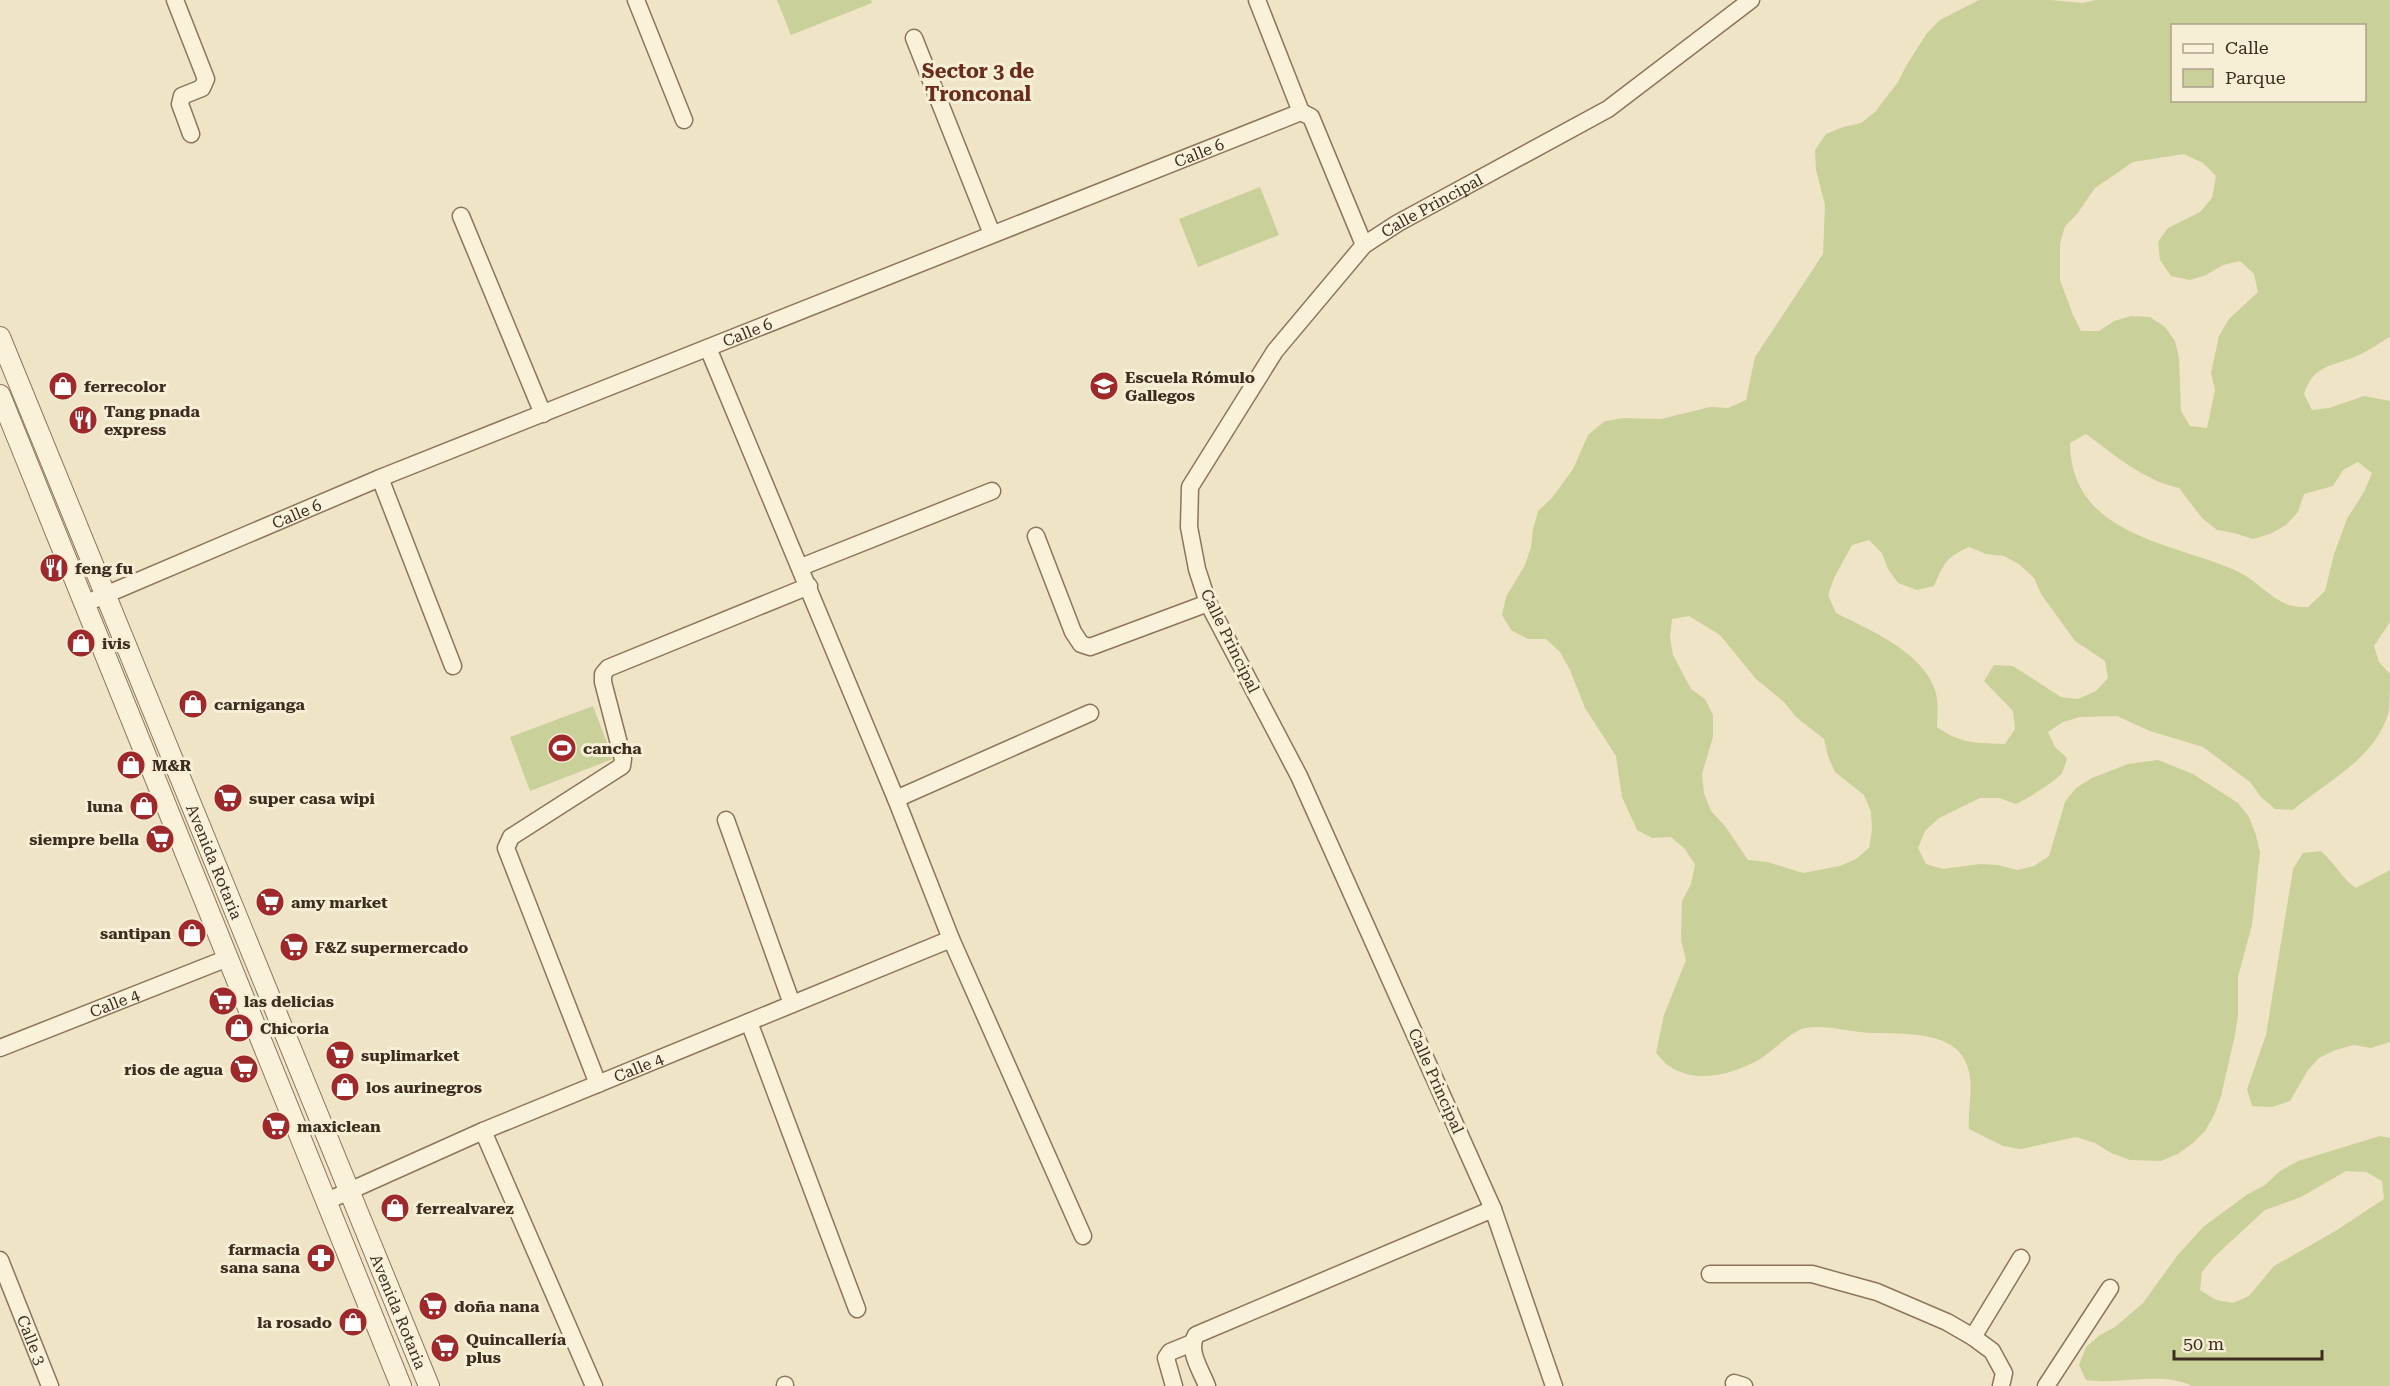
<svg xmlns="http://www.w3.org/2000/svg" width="2390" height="1386" font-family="'Roboto Serif',serif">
<rect width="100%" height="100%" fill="#f0e4c6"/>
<g fill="#cad099" fill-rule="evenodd">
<path d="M777 0H871L872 3 791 35Z"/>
<path d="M1979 0H2051L2082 3 2096 0H2390V337C2379 343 2369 351 2357 356 2331 367 2314 364 2304 394L2312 410 2329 408 2364 396 2390 401V622L2374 646 2379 662 2390 674C2390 686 2390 700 2389 711 2376 759 2328 780 2293 810L2275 809 2261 797 2250 782 2203 747 2150 731 2117 716 2080 717 2063 722 2048 732 2055 747 2067 758C2066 763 2064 768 2062 773 2057 780 2026 800 2016 804L1999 798H1980L1939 818 1925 831 1918 848 1926 864 1943 869 1980 864 1998 865 2017 870 2034 866 2049 856 2065 802 2076 788 2092 778 2128 764 2158 760 2193 774 2238 803 2249 817 2256 835 2260 852 2252 925 2238 977V1016L2235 1035 2221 1096 2214 1115 2205 1131 2193 1143 2178 1154 2161 1161 2130 1160 2111 1153 2095 1143 2076 1137 2021 1149 2003 1146 1969 1129C1967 1105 1977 1080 1963 1057 1947 1031 1900 1034 1874 1033 1851 1033 1828 1024 1805 1028 1789 1032 1774 1051 1760 1059 1734 1074 1696 1085 1669 1066 1664 1063 1660 1057 1656 1053L1664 1015 1686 960 1681 940 1682 901 1691 884 1695 865 1685 849 1671 837 1652 838 1637 830 1622 797 1616 756 1585 708 1570 670 1560 652 1546 639H1528L1511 630 1502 615 1506 597 1525 565 1531 547 1533 529 1538 511 1552 498 1573 469 1588 435 1605 421 1624 418 1661 419 1710 407 1728 408 1746 400 1755 357 1823 254 1825 205 1816 170 1815 150 1826 134 1843 127 1861 123 1875 112 1898 82 1906 66 1927 33 1940 20ZM2172 26H2364V100H2172ZM2184 154 2203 163 2216 176 2212 198 2200 212 2168 228 2158 242 2160 260 2171 276 2190 280 2206 275 2223 265 2240 261 2254 274 2258 292 2229 319 2219 336 2211 373 2215 390 2207 428 2190 426 2181 411 2179 358 2175 341 2165 327 2150 317 2131 316 2114 321 2099 331H2081L2073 315 2060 280V244L2065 226 2077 214 2095 188 2133 162ZM2086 434C2116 456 2143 480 2179 488L2202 518 2217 530 2234 533 2253 539 2270 534 2286 525 2298 512 2304 494 2333 486 2343 470 2358 462 2372 473 2365 490 2347 519 2334 554 2325 591 2308 607C2302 607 2295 607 2289 605 2271 599 2257 581 2239 572 2174 542 2071 537 2070 443ZM1869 540 1882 553 1888 569 1898 583 1917 590 1934 586C1943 565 1947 556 1969 547L1986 554 2004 556 2020 565 2034 578 2041 594 2075 641 2105 661 2108 678 2096 691 2078 699 2061 697 2013 666 1994 665 1984 681 2013 711 2015 729 2005 744C1978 743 1960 744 1937 727 1937 715 1939 701 1935 690 1922 651 1869 630 1836 613L1828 595 1834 578 1852 545ZM1689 616 1720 635 1756 679 1784 702 1796 717 1824 739 1828 756 1835 772 1864 795 1871 812 1872 830 1869 848 1856 859 1840 866 1803 873 1767 862 1748 860 1725 826 1711 811 1704 793 1702 774 1713 737V715L1705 699 1691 689 1673 655 1670 637 1672 619Z"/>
<path d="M1260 187 1279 235 1198 267 1179 219Z"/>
<path d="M593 706 613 759 530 791 510 737Z"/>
<path d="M2321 851C2335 863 2341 878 2356 888L2390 870V1042L2371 1048 2354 1045 2335 1050 2319 1058 2308 1070 2290 1101 2272 1107 2252 1106 2247 1089 2266 1035 2293 869 2303 853Z"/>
<path d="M2380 1136 2390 1138V1386H2192C2163 1371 2119 1385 2086 1380L2079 1365 2086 1347 2100 1335 2115 1327 2143 1303 2177 1256 2203 1227 2248 1194 2265 1185 2280 1171 2298 1161ZM2346 1171 2366 1172 2382 1181 2384 1199 2337 1230 2274 1266 2249 1296 2233 1303 2216 1300 2200 1290 2202 1272 2214 1257 2265 1210 2301 1197Z"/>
</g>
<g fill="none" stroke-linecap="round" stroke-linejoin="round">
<g stroke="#8d755b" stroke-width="19">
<g id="minor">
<path d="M175 0 206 79 202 88 182 96 180 104 191 134"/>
<path d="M636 0 684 120"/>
<path d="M914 38 992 234"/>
<path d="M1301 112 1311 117 1364 245"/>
<path d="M461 216 543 414"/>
<path d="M708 348 896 799 951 939 1083 1236"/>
<path d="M380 478 453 666"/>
<path d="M1036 536 1073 632 1081 644 1090 647 1208 603"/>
<path d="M801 567 992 491"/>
<path id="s1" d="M84 604 380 478 1301 112 1257 0"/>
<path d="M896 799 1090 713"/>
<path d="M726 820 792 1004"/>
<path d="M749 1022 857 1309"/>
<path id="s2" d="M0 1048 228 958"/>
<path d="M598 1084 506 848 511 837 622 766 623 759 603 682V674L608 668 809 586"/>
<path d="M483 1131 594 1386"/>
<path id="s3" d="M327 1201 483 1131 951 939"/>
<path id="s4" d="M0 1260 50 1386"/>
<path d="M1710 1274H1812L1877 1292 1947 1322 1973 1337 1992 1351 2004 1373 2001 1386"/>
<path d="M1973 1337 2021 1258"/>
<path d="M1734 1383 1744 1386"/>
<path d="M785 1385V1386"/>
<path d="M1174 1386 1166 1358 1170 1352 1192 1343"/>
<path d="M1207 1386C1201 1370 1187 1351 1196 1335L1493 1209"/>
<path id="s5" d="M1554 1386 1493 1209 1299 776 1208 603 1197 569 1189 527 1190 487 1275 351 1364 245 1398 223 1608 109 1751 0"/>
<path d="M2046 1386 2110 1288"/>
</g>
</g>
<g stroke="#8d755b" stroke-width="22">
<g id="tertiary">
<path id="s6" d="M0 337 429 1386"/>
<path d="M0 395 401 1386"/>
</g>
</g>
<use href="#minor" stroke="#faf1da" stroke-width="16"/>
<use href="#tertiary" stroke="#faf1da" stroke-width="20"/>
</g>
<defs>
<g id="shop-disc" transform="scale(1.5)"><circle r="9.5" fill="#9f282a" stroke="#f7eed6"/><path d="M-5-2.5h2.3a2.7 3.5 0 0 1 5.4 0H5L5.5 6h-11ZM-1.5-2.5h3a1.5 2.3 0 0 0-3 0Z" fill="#fff"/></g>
<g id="school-disc" transform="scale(1.5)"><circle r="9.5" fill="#9f282a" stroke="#f7eed6"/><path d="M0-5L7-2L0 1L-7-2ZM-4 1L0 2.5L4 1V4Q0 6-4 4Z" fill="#fff"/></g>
<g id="restaurant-disc" transform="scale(1.5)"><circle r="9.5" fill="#9f282a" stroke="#f7eed6"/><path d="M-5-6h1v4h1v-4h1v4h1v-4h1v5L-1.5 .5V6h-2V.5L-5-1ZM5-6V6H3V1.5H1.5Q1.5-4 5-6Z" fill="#fff"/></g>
<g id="stadium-disc" transform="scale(1.5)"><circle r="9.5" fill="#9f282a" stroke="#f7eed6"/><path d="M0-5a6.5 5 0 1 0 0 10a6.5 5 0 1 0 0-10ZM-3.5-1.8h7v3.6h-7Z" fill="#fff"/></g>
<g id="supermarket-disc" transform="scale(1.5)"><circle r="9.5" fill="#9f282a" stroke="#f7eed6"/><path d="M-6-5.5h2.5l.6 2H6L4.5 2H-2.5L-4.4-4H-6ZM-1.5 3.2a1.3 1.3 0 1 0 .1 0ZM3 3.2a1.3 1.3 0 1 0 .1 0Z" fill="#fff"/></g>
<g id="pharmacy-disc" transform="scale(1.5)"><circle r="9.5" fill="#9f282a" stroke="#f7eed6"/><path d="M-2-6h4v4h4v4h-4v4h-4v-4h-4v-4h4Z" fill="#fff"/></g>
</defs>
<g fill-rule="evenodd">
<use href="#shop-disc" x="63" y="386"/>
<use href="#school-disc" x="1104" y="386"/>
<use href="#restaurant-disc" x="83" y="420"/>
<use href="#restaurant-disc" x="54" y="568"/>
<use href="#shop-disc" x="81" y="643"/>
<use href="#shop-disc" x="193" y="704"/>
<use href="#stadium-disc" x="562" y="748"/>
<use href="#shop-disc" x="131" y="765"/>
<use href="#supermarket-disc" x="228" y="798"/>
<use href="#shop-disc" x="144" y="806"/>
<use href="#supermarket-disc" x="160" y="839"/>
<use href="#supermarket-disc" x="270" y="902"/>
<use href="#shop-disc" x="192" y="933"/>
<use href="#supermarket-disc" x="294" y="947"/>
<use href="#supermarket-disc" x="223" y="1001"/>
<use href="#shop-disc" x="239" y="1028"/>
<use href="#supermarket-disc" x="340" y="1055"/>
<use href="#supermarket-disc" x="244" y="1069"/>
<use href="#shop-disc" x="345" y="1087"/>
<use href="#supermarket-disc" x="276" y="1126"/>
<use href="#shop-disc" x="395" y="1208"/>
<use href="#pharmacy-disc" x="321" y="1258"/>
<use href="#supermarket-disc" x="433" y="1306"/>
<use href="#shop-disc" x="353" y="1322"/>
<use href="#supermarket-disc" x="445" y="1348"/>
</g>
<g text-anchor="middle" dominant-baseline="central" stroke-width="6" stroke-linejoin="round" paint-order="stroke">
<g font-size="16" fill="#3d2d1f" stroke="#f7eed6">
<text stroke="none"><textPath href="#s1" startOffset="1203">Calle 6</textPath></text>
<text stroke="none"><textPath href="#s5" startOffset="1353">Calle Principal</textPath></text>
<text stroke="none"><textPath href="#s1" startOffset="717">Calle 6</textPath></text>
<text stroke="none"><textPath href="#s1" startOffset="231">Calle 6</textPath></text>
<text transform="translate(1230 641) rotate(64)">Calle Principal</text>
<text stroke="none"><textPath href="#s6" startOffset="567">Avenida Rotaria</textPath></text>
<text stroke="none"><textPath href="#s2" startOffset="123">Calle 4</textPath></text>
<text stroke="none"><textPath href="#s3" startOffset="339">Calle 4</textPath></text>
<text transform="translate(1436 1081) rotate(66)">Calle Principal</text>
<text stroke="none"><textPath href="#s6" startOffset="1053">Avenida Rotaria</textPath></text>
<text stroke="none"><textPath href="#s4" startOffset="86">Calle 3</textPath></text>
</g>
<g font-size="16" font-weight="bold" fill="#3d2d1f" stroke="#f7eed6" text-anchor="start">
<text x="1125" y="377">Escuela Rómulo<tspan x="1125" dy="18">Gallegos</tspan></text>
<text x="84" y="386">ferrecolor</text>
<text x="104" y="411">Tang pnada<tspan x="104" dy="18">express</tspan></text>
<text x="75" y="568">feng fu</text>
<text x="102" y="643">ivis</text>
<text x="214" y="704">carniganga</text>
<text x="583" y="748">cancha</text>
<text x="152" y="765">M&amp;R</text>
<text x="249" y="798">super casa wipi</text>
<text x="123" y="806" text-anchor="end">luna</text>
<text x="139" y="839" text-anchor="end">siempre bella</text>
<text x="291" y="902">amy market</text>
<text x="171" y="933" text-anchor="end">santipan</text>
<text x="315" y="947">F&amp;Z supermercado</text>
<text x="244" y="1001">las delicias</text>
<text x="260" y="1028">Chicoria</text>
<text x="361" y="1055">suplimarket</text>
<text x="223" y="1069" text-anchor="end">rios de agua</text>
<text x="366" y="1087">los aurinegros</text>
<text x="297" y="1126">maxiclean</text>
<text x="416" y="1208">ferrealvarez</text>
<text x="300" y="1249" text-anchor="end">farmacia<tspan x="300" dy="18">sana sana</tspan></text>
<text x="454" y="1306">doña nana</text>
<text x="332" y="1322" text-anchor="end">la rosado</text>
<text x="466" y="1339">Quincallería<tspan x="466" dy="18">plus</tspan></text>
</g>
<g font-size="20" font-weight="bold" fill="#6b2c1c" stroke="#f7eed6">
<text x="978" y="71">Sector 3 de<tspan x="978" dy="23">Tronconal</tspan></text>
</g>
</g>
<rect x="2171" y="24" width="195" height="78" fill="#f7eed6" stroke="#ada18d" stroke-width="1.5"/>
<rect x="2183" y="44" width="30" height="9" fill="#faf1da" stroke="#ada18d" stroke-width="1.5"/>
<text x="2225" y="54" font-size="18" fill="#3d2d1f">Calle</text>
<rect x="2183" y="69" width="30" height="18" fill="#cad099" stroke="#ada18d" stroke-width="1.5"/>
<text x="2225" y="84" font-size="18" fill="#3d2d1f">Parque</text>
<path d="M2174 1350v9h148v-9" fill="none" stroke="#3d2d1f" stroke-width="3"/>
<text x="2183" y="1350" font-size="18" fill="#3d2d1f" stroke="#f7eed6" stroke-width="4.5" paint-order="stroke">50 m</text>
</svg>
